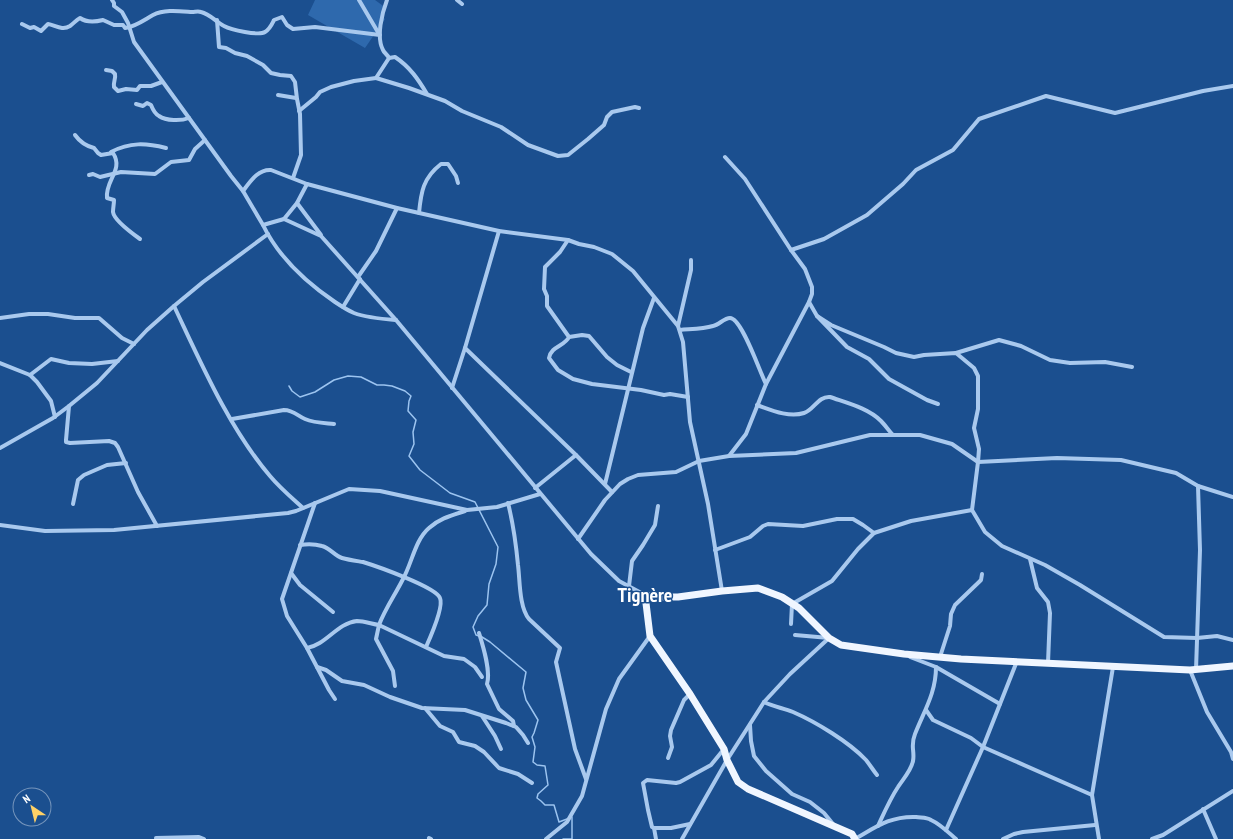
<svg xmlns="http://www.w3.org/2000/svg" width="1233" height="839" font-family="'PT Sans Narrow',sans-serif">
<rect width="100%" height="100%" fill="#1b4f8f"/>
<path fill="#2e69ad" d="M315 0H375L386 8 381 16 385 19 365 48 308 15Z"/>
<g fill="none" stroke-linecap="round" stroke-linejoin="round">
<g stroke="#9cc4f0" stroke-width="1.5">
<path d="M289 386 292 391 300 397 315 392 334 380 348 376 361 377 377 385H384L392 386 405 391 411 396 409 401 408 411 416 420 413 432 414 444 409 456 420 470 450 493 475 502 498 547 496 564 489 584 487 605 478 616 473 627 476 635 479 636"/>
<path d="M482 637 490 642 526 672 523 688 526 700 538 720 534 733 532 737 535 747 533 762 537 765 545 766 548 785 538 794 537 798 541 801 545 805H554L559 822 567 819"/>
<path d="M563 839H572V817"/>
</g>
<g stroke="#a9c9ee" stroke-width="4">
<path d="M112 0 114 3V6L122 12 128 23 134 42 231 176 243 191 263 225 284 219 321 236 396 320 591 554 619 581 645 595"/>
<path d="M359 0 379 34"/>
<path d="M387 0C382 13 376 37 383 50 384 53 388 55 389 58"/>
<path d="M457 0 462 4"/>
<path d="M217 20 219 47 226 48 235 53 247 56 263 65 271 73 280 75 291 76 295 82 297 99 300 114 301 155 293 178"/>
<path d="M22 24 30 28 34 27 41 31 48 24C55 25 62 31 70 26 73 24 76 20 80 18 87 23 95 22 103 20L114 25H123L125 28C135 27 144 20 153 15 164 9 179 11 192 12 195 12 198 11 201 12 210 14 216 22 224 26 231 30 259 36 265 32 270 29 272 24 274 20L282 17 287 25 293 29 315 27 380 35"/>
<path d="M106 70 112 71 115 74C116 79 113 82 114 87L118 91 126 89 137 90 140 86H151L162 82"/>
<path d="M376 78 409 88 445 101 462 111 501 127 528 145 558 156 568 155 588 139 604 125 607 117 612 112 635 107 639 108"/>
<path d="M278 95 296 98"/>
<path d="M136 104 143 106 147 103 151 105C153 110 155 114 159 116 166 121 181 121 189 118"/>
<path d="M299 111 316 97 320 92 331 87 354 81 376 78 389 58 395 57C410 67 418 79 427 94"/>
<path d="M75 135C80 142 86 146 94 148L98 153 101 155 113 153C124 170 105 180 107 198L114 200C114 204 113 208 113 212 114 220 133 234 140 239"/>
<path d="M111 152C130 142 146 143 166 148"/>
<path d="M725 157 745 179 791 250 805 269 812 287V294L809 302 766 384 746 434 729 456"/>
<path d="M89 175 93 174 100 177 121 172 155 174 171 162 189 160 195 149 205 140"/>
<path d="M243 191C250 182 258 169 271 170L307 184 397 208 499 231 568 240 579 244 594 247 612 254 633 271 678 326 683 342 690 422 708 504 722 591"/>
<path d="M297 203 321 235"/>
<path d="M419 213C421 192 423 178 441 164H448L456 176 458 183"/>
<path d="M284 219 297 203 307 184"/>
<path d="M263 225C278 256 307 283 335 302 341 306 347 310 354 313 367 318 382 319 396 320"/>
<path d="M568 240 560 252 545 267 544 289 547 296V306L569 337C565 346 551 346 549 358L558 370 573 379 592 384 641 390 664 395 670 394 688 397"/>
<path d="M791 250 824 239 867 215 903 184 916 170 953 150 979 119 1046 96 1115 113 1203 91 1233 86"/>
<path d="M358 277 376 251 397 208"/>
<path d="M809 302 817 316 847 347 869 359 889 379 927 400 938 404"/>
<path d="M174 306C201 363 229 428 270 476 280 488 292 498 303 508"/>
<path d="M343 307 360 279"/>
<path d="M817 316 831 325 884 347 896 353 914 357 924 355 956 353 974 368 978 376V409L974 428 979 449 978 462 972 510 985 532 1002 546 1045 565 1080 585 1164 637 1197 638 1217 636 1233 640"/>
<path d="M0 318 29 314H48L75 318H99L122 338 134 344"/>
<path d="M678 326 691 270V260"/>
<path d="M680 330C691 329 703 329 713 326 719 325 724 318 730 318 742 318 760 373 766 384"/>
<path d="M569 337 582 335 589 336 607 357 617 365 631 372"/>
<path d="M465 348 576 455 612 492"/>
<path d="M956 353 999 340 1021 346 1050 360 1070 363 1105 362 1132 367"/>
<path d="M0 363 30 375 37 382 51 401 55 417"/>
<path d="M30 375 51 359 69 363 92 364 118 361"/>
<path d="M452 388 465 348 499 231"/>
<path d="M757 405C771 410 789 418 804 413 814 410 818 396 830 397 847 403 868 408 881 421 885 425 889 431 893 435"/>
<path d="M69 406 66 440V442L70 443 109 441 115 443 118 447 138 492 157 526"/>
<path d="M232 419 284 410C293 410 298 416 305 419 314 423 324 423 334 424"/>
<path d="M0 448 53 418 69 406 97 383 147 330 174 306 203 282 268 234"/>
<path d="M605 484 643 328 654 298"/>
<path d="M535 488 576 455"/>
<path d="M315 503 282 599 287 616 307 648C326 645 337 623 357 621 364 621 372 624 379 625 385 609 395 595 403 579 412 563 415 540 429 528 440 518 453 515 465 511"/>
<path d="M508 503C513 523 516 544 518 565 520 580 519 607 529 619L560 648 556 662 575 749 586 779"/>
<path d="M73 504 78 480 84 475 107 465 126 463"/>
<path d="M0 525 45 531 114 530 288 513 296 511 349 489 380 491 467 510 497 507 540 494"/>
<path d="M578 539 605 500 620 484 628 479 638 475 676 472 699 461 729 456 796 453 870 435H920L952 444 978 462 1057 458 1121 460 1176 473 1198 486 1233 497"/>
<path d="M300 545C307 544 315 544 322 546 330 548 335 556 342 558 349 560 357 561 363 562 376 566 436 587 440 598 444 607 430 638 426 647"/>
<path d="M715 550 750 537 763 526 768 524 803 526 837 519H853L863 525 874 533"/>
<path d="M1030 559 1037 588 1048 602 1050 613 1048 663"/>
<path d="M291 573 300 585 333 612"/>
<path d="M629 586 632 561 643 545 655 525 658 506"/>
<path d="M791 624 792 604 832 581 858 549 874 533 911 521 972 510"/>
<path d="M479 633C483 646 491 671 487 684L499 709 513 721 514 726"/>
<path d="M307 648 329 690 335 699"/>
<path d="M910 657 936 667 1000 704"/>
<path d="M940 657 950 626 951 614 955 605 979 582 981 580 982 574"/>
<path d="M317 667 326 670 342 681 364 685 390 697 422 708 465 710 506 723 516 727 523 735 528 743"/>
<path d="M1190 670 1207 712 1231 752 1233 759"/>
<path d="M1196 670 1200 550 1198 486"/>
<path d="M395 686 393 671 376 639 379 625 444 656 464 659 475 667 482 677"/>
<path d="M764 702C774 707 783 708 793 712 816 722 849 742 866 760 870 765 873 770 877 775"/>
<path d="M425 708 440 726 453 732 459 742 475 746 484 752 499 768 518 774 532 783"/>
<path d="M926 710 933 720 971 738 983 747 1092 795"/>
<path d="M482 716 495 736 501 749"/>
<path d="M750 725 751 741 754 756 766 771 792 794 810 802 824 813 833 824"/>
<path d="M668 758 672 747 670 736 671 730 684 700 690 694"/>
<path d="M1203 809 1216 839"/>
<path d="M690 824 671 828H654L652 827 648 810 643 783 647 780 676 783 680 782 711 765 724 749"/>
<path d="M878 826C884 813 890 799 898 787 903 779 911 771 913 761 915 751 910 746 915 734 924 711 936 693 936 667"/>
<path d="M654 828 656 839"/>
<path d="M946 830 983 747 1017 661"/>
<path d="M156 838 199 837 204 839"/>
<path d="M429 838 431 839"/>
<path d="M546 839 567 822 582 796 606 709 619 679 650 636"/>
<path d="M682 839 727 760 764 702 790 674 829 638 795 635"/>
<path d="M855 839C876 827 890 816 916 817 921 818 926 817 931 820 940 824 948 832 956 839"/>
<path d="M1003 839 1014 834 1023 832 1095 825"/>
<path d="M1099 839 1092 795 1113 667"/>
<path d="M1152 839 1163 835 1233 791"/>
</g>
<path stroke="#f0f6ff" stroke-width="7" d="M855 839 852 834 748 789 738 782 727 760 724 749 690 694 650 636 645 595 662 597H678L722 591 758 588 782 597 799 608 829 638 841 645 904 654 961 659 1190 670 1233 666"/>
</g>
<g text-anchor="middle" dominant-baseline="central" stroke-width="3" stroke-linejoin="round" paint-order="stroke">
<g font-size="20" font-weight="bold" fill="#fff" stroke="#1b4f8f">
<text x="645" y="595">Tignère</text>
</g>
</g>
<g transform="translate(32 807) rotate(325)"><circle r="19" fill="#1b4f8f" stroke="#7695bc"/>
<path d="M0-3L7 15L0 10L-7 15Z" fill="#ffd166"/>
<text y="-6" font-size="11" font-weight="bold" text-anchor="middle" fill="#ffffff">N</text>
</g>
</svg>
